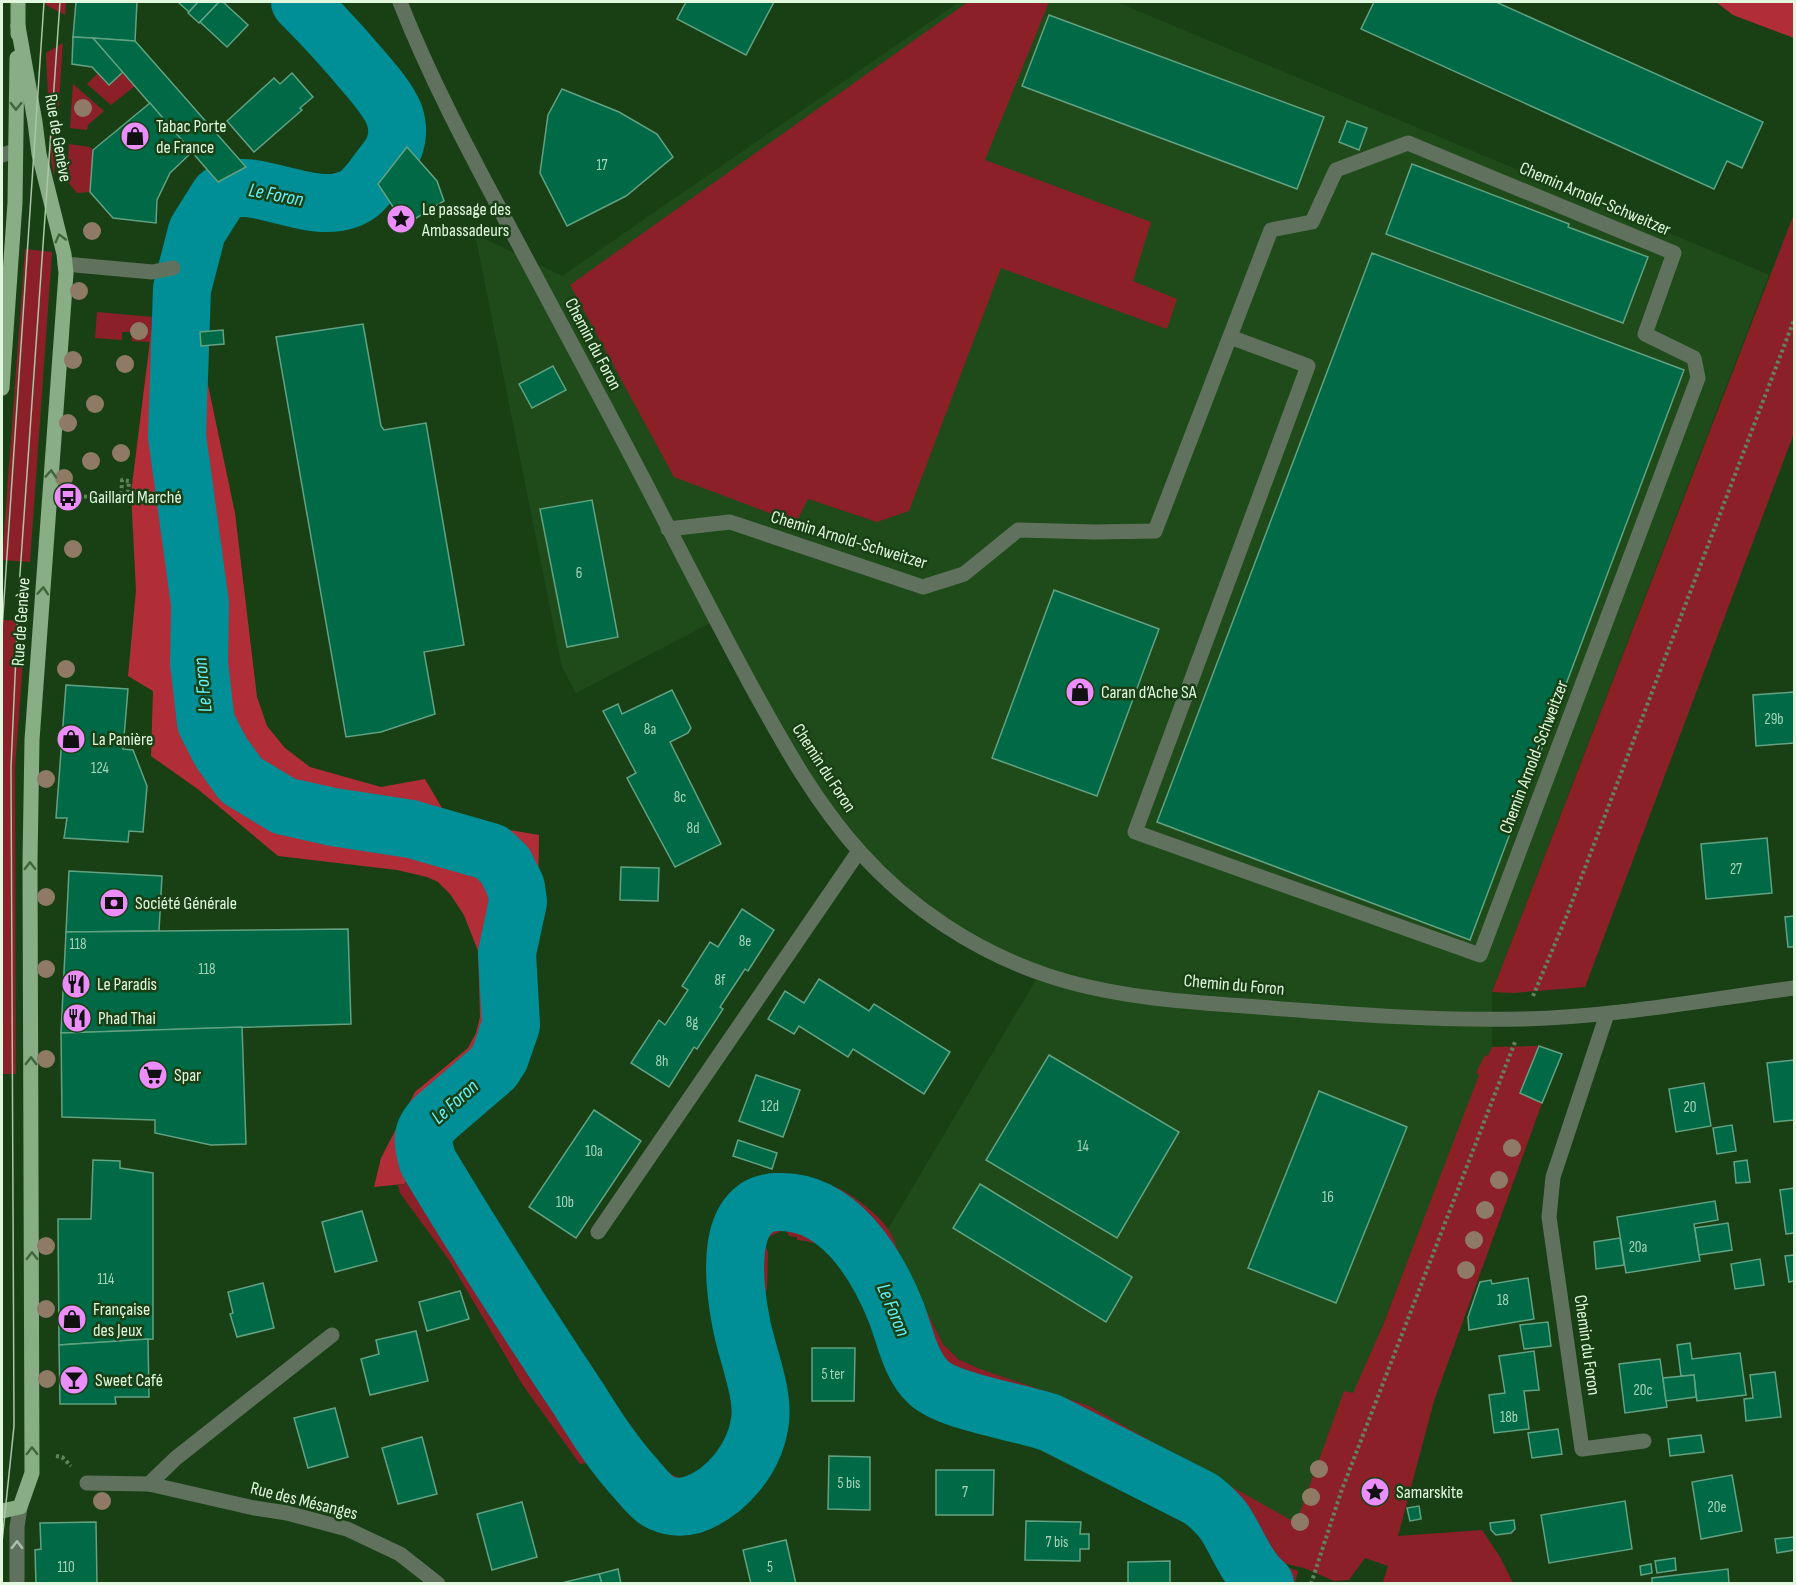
<svg xmlns="http://www.w3.org/2000/svg" width="1796" height="1585" font-family="'Sofia Sans Condensed',sans-serif">
<rect width="100%" height="100%" fill="#194015"/>
<path fill="#1f4b1a" d="M959 2H1117L1769 275 1492 992V1047L1310 1509 1300 1526 1089 1406 980 1369 958 1359 943 1344 895 1246 888 1229 1040 973 949 928 836 823 716 620 576 693 562 667 475 234 562 276Z"/>
<g fill="#8b2029">
<path d="M46 2H66L65 15 46 5Z"/>
<path d="M968 2H1049L985 160 1151 222 1133 281 1177 299 1167 329 1001 268 909 511 877 522 808 499 796 523 674 477 570 285Z"/>
<path d="M63 43 54 176 51 160 46 53Z"/>
<path d="M123 72 135 86 111 105 87 84 98 73 109 84Z"/>
<path d="M73 84 104 111 88 125 87 130 70 128Z"/>
<path d="M69 144 90 147 93 150 90 192 77 193 67 181Z"/>
<path d="M1794 214V433L1585 987 1513 993 1492 992Z"/>
<path d="M25 249 52 252 30 562 2 560Z"/>
<path d="M97 312 153 317 150 342 132 341 131 332H122V340L95 338Z"/>
<path d="M2 620 26 621 15 768 16 1074H2Z"/>
<path d="M1539 1046 1520 1093 1542 1103 1434 1401 1398 1536 1482 1530 1500 1557 1513 1583H1368L1369 1582H1383L1388 1566 1365 1558 1349 1580 1334 1581 1304 1568 1282 1563V1565L1298 1571 1295 1583 1275 1574 1258 1560 1220 1503 1167 1471 1143 1461 1083 1424 1034 1407 976 1393 937 1376 927 1362C917 1339 907 1317 897 1295 892 1284 888 1272 882 1262 860 1225 816 1181 769 1193 747 1198 732 1213 727 1235 717 1276 731 1321 741 1361 747 1383 754 1410 747 1433 745 1441 739 1449 735 1457 729 1468 723 1478 712 1484 691 1495 682 1497 660 1488L597 1411 504 1269 445 1173 433 1149 438 1144 550 1319 655 1459C662 1466 669 1475 680 1478 702 1484 727 1448 732 1429 736 1412 730 1391 727 1375 718 1325 705 1276 718 1226 724 1202 744 1186 769 1180 788 1176 822 1180 840 1189 854 1196 880 1216 888 1229 894 1238 897 1249 901 1258 915 1287 929 1316 943 1344L958 1359 980 1369 1089 1406 1296 1523 1344 1391 1353 1393 1383 1325 1479 1075 1476 1073 1485 1055 1488 1056 1492 1047Z"/>
<path d="M416 1169 479 1271 478 1273 532 1353 590 1447 588 1451 598 1461 580 1464 522 1384 449 1260 400 1193 398 1185 404 1184Z"/>
<path d="M790 1208C829 1219 854 1255 871 1288L857 1290C840 1261 833 1243 797 1240V1237L789 1236 785 1229 763 1240 768 1252 767 1290 758 1300 761 1316 751 1317 746 1277 748 1263 746 1251 747 1235 759 1218 781 1209Z"/>
</g>
<g fill="#b12d37">
<path d="M1716 2H1794V38L1733 15Z"/>
<path d="M165 288H194L200 347 235 513 257 697 267 726 285 748 310 767 381 787 425 779 449 820 539 835 538 898 520 1046 512 1079 438 1144 404 1184 374 1187 381 1158 415 1092 468 1048 476 1033 480 1017 478 951 464 915 450 894 438 882 427 877 397 870 278 856 199 790 151 756 153 691 128 676 136 590 131 493 153 317 160 318Z"/>
</g>
<g fill="none" stroke-linecap="round" stroke-linejoin="round">
<path stroke="#008f97" stroke-width="58" d="M300 2C323 25 344 48 365 73 375 85 387 98 394 114 400 130 397 148 386 161 378 171 370 184 360 193 318 225 249 168 219 196L197 231 182 289 177 436 200 604 199 663 206 723 221 752 241 780 284 806 333 817 411 829 491 852 505 865 516 887 518 902 507 953 511 1025 500 1057 493 1068 436 1117C420 1132 422 1142 428 1162 476 1242 526 1320 578 1398 596 1427 614 1455 637 1480 643 1487 650 1496 658 1501 668 1507 681 1508 692 1505 727 1493 755 1458 760 1421 764 1391 746 1352 741 1322 734 1286 723 1204 777 1202 838 1199 877 1264 896 1312 905 1335 910 1365 928 1382 948 1402 1020 1412 1051 1423L1201 1499C1210 1506 1218 1513 1225 1523 1238 1543 1246 1568 1265 1584"/>
</g>
<g fill="#006946" stroke="#62a282" stroke-width="1.5">
<path d="M76 2H137L135 41 73 37Z"/>
<path d="M178 2H198L189 12Z"/>
<path d="M198 2H219L199 23 188 13Z"/>
<path d="M219 2H223L248 25 227 47 200 22Z"/>
<path d="M686 2H774L746 55 677 19Z"/>
<path d="M1374 2H1496L1763 122 1742 168 1727 161 1714 189 1361 29Z"/>
<path d="M1049 15 1324 117 1297 189 1022 86Z"/>
<path d="M73 37 93 38 123 72 109 85 92 67 72 64Z"/>
<path d="M93 38 135 41 246 167 218 182Z"/>
<path d="M292 73 313 97 300 108 302 110 254 152 227 121 274 78 280 84Z"/>
<path d="M562 89 619 112 657 134 673 157 626 196 567 226 540 173 548 115Z"/>
<path d="M150 103 192 152 170 173 157 200 156 223 113 218 90 192 93 150Z"/>
<path d="M1347 121 1367 128 1359 150 1339 142Z"/>
<path d="M407 147 437 181 444 201 405 225 378 184Z"/>
<path d="M1412 164 1569 224 1568 227 1648 257 1623 323 1386 234Z"/>
<path d="M1372 253 1684 370 1470 940 1157 822Z"/>
<path d="M363 324 381 426 384 430 426 423 464 645 424 652 435 714 381 732 346 737 276 337Z"/>
<path d="M223 330 224 344 201 346 200 332Z"/>
<path d="M553 366 566 390 532 408 519 384Z"/>
<path d="M592 500 618 637 567 647 540 509Z"/>
<path d="M1054 590 1159 629 1097 796 992 758Z"/>
<path d="M66 685 128 689 123 749 133 750 147 786 143 832 129 831 128 842 64 838 67 818H56Z"/>
<path d="M672 690 691 728 688 733 670 742 721 844 675 867 627 778 636 773 603 711 618 704 622 714Z"/>
<path d="M1794 692V743L1756 746 1753 695Z"/>
<path d="M1767 838 1772 893 1706 899 1701 844Z"/>
<path d="M621 867 659 868 658 901 620 900Z"/>
<path d="M69 871 162 876 159 931 66 932Z"/>
<path d="M742 909 774 930 748 971 745 969 720 1007 723 1009 697 1049 694 1047 669 1087 631 1063 659 1020 665 1025 688 990 682 986 710 942 718 947Z"/>
<path d="M1794 916V947H1788L1785 917Z"/>
<path d="M348 929 351 1024 61 1033 66 932Z"/>
<path d="M819 979 869 1011 874 1004 950 1052 924 1094 853 1049 848 1057 799 1026 794 1034 768 1019 785 991 804 1003Z"/>
<path d="M242 1027 246 1144 211 1145 155 1133V1120L62 1117 61 1033Z"/>
<path d="M1539 1046 1562 1054 1542 1103 1520 1093Z"/>
<path d="M1049 1055 1179 1132 1117 1238 986 1160Z"/>
<path d="M1794 1060V1120L1774 1122 1767 1063Z"/>
<path d="M756 1075 800 1090 783 1137 739 1121Z"/>
<path d="M1704 1083 1711 1126 1676 1132 1669 1089Z"/>
<path d="M1319 1091 1407 1127 1336 1303 1248 1268Z"/>
<path d="M594 1110 641 1141 576 1238 529 1207Z"/>
<path d="M1732 1125 1736 1151 1717 1154 1713 1128Z"/>
<path d="M738 1140 777 1153 772 1169 733 1156Z"/>
<path d="M93 1160 120 1161V1168L153 1173V1339L59 1345 58 1219H91Z"/>
<path d="M1747 1160 1750 1182 1736 1183 1734 1162Z"/>
<path d="M980 1184 1132 1277 1106 1322 953 1228Z"/>
<path d="M1794 1188V1233L1786 1234 1780 1190Z"/>
<path d="M1715 1201 1718 1220 1694 1224 1700 1261 1626 1273 1617 1217Z"/>
<path d="M362 1211 377 1261 335 1272 322 1222Z"/>
<path d="M1728 1223 1732 1250 1699 1255 1695 1228Z"/>
<path d="M1620 1238 1624 1265 1596 1269 1594 1242Z"/>
<path d="M1794 1255V1281L1789 1282 1785 1256Z"/>
<path d="M1760 1259 1764 1285 1735 1289 1731 1264Z"/>
<path d="M1528 1278 1534 1319 1469 1330 1468 1317 1480 1282 1491 1280 1492 1284Z"/>
<path d="M263 1283 274 1328 237 1337 230 1314 233 1313 228 1292Z"/>
<path d="M460 1291 469 1319 427 1331 419 1302Z"/>
<path d="M1548 1322 1551 1346 1524 1349 1520 1325Z"/>
<path d="M416 1331 428 1381 370 1395 361 1359 379 1354 376 1340Z"/>
<path d="M148 1339 149 1397H115L116 1404H60L59 1345Z"/>
<path d="M1690 1343 1692 1359 1740 1353 1746 1395 1697 1401 1694 1375 1681 1376 1677 1345Z"/>
<path d="M812 1348H855L854 1401H812Z"/>
<path d="M1534 1351 1539 1390 1524 1391 1529 1429 1494 1433 1489 1395 1505 1393 1499 1356Z"/>
<path d="M1660 1359 1667 1407 1625 1413 1619 1364Z"/>
<path d="M1775 1372 1781 1417 1746 1421 1744 1399 1753 1398 1750 1375Z"/>
<path d="M1694 1375 1696 1397 1666 1401 1663 1378Z"/>
<path d="M335 1408 348 1457 308 1468 294 1418Z"/>
<path d="M1558 1429 1562 1454 1532 1458 1528 1433Z"/>
<path d="M1701 1435 1704 1452 1670 1456 1668 1439Z"/>
<path d="M422 1437 437 1494 398 1504 382 1448Z"/>
<path d="M829 1456 870 1457V1510L828 1509Z"/>
<path d="M936 1470H994L993 1515H936Z"/>
<path d="M1732 1475 1742 1531 1701 1539 1692 1482Z"/>
<path d="M1625 1501 1632 1549 1549 1563 1541 1515Z"/>
<path d="M522 1502 537 1557 492 1570 477 1514Z"/>
<path d="M1419 1506 1421 1519 1410 1521 1407 1508Z"/>
<path d="M1514 1520 1515 1529 1511 1533 1496 1535 1491 1530 1490 1523Z"/>
<path d="M1026 1521 1081 1522 1080 1534H1089V1549H1080V1561L1025 1560Z"/>
<path d="M96 1522 97 1584H36L35 1550 41 1549 40 1523Z"/>
<path d="M1794 1537V1550L1777 1553 1775 1539Z"/>
<path d="M786 1540 796 1584H751L743 1550Z"/>
<path d="M1675 1558 1676 1570 1657 1573 1655 1561Z"/>
<path d="M1170 1561V1584H1128V1562Z"/>
<path d="M1651 1564 1652 1573 1641 1575 1640 1566Z"/>
<path d="M618 1569 621 1584H602L599 1574Z"/>
<path d="M1728 1569 1729 1584H1652V1578Z"/>
<path d="M599 1574 602 1584H561V1583Z"/>
</g>
<g fill="none" stroke-linecap="round" stroke-linejoin="round">
<g stroke="#62825e" stroke-width="4" stroke-dasharray="3 3" stroke-linecap="butt">
<path d="M78 496 121 499 122 480 129 481 128 492"/>
<path d="M1533 996 1567 915 1794 320"/>
<path d="M56 1456 62 1457 71 1466"/>
<path d="M1311 1584 1341 1492 1515 1042"/>
</g>
<g stroke="#60725e" stroke-width="15">
<path d="M400 2C431 81 471 155 511 230 557 317 604 403 649 490 683 556 717 623 753 689 785 747 816 803 860 852 910 908 975 951 1046 975 1114 998 1188 1002 1258 1007 1346 1014 1435 1021 1522 1019 1613 1017 1704 1000 1794 988"/>
<path d="M2 155 15 151"/>
<path d="M65 264 152 272 173 268"/>
<path d="M668 529 730 522 923 587 964 574 1018 530 1095 532 1155 531 1271 230 1312 222 1336 170 1408 143 1674 253 1645 334 1694 358 1698 378 1480 955 1135 832 1308 366 1230 337"/>
<path d="M1607 1014 1553 1177 1549 1217 1582 1449 1644 1441"/>
<path d="M598 1232 859 851"/>
<path d="M87 1483 149 1484 254 1508 287 1513 347 1529 400 1554 438 1584"/>
<path d="M149 1484 176 1458 332 1335"/>
<path d="M17 1584V1527L20 1507"/>
</g>
<g stroke="#89ad84" stroke-width="15">
<path d="M18 34V2"/>
<path d="M2 388 15 203 17 58"/>
<path d="M2 1511 20 1507 32 1473 30 862 32 740 66 273 64 254 39 154 35 122 18 26"/>
</g>
<g stroke="#acc6a8" stroke-width="1.5">
<path d="M2 630 44 2"/>
<path d="M2 1542 14 1426 11 767 19 588 60 2"/>
</g>
</g>
<g fill="#8e7a65">
<circle cx="83" cy="108" r="9"/>
<circle cx="92" cy="231" r="9"/>
<circle cx="79" cy="291" r="9"/>
<circle cx="139" cy="331" r="9"/>
<circle cx="73" cy="360" r="9"/>
<circle cx="125" cy="364" r="9"/>
<circle cx="95" cy="404" r="9"/>
<circle cx="68" cy="423" r="9"/>
<circle cx="121" cy="453" r="9"/>
<circle cx="91" cy="461" r="9"/>
<circle cx="64" cy="478" r="9"/>
<circle cx="73" cy="549" r="9"/>
<circle cx="66" cy="669" r="9"/>
<circle cx="46" cy="779" r="9"/>
<circle cx="46" cy="897" r="9"/>
<circle cx="46" cy="969" r="9"/>
<circle cx="46" cy="1059" r="9"/>
<circle cx="1512" cy="1148" r="9"/>
<circle cx="1499" cy="1180" r="9"/>
<circle cx="1485" cy="1210" r="9"/>
<circle cx="1474" cy="1240" r="9"/>
<circle cx="46" cy="1246" r="9"/>
<circle cx="1466" cy="1270" r="9"/>
<circle cx="46" cy="1309" r="9"/>
<circle cx="47" cy="1379" r="9"/>
<circle cx="1319" cy="1469" r="9"/>
<circle cx="1311" cy="1497" r="9"/>
<circle cx="102" cy="1501" r="9"/>
<circle cx="1300" cy="1522" r="9"/>
</g>
<defs><path id="oneway-chevron" d="M-2-3.5L2.5 0L-2 3.5" fill="none" stroke-width="1.6" stroke-linecap="round" stroke-linejoin="round" transform="scale(1.5)"/></defs>
<g stroke="#40663c">
<use href="#oneway-chevron" transform="translate(16 106) rotate(91)"/>
<use href="#oneway-chevron" transform="translate(60 238) rotate(-105)"/>
<use href="#oneway-chevron" transform="translate(51 474) rotate(-86)"/>
<use href="#oneway-chevron" transform="translate(43 591) rotate(-86)"/>
<use href="#oneway-chevron" transform="translate(30 866) rotate(-90)"/>
<use href="#oneway-chevron" transform="translate(31 1061) rotate(-90)"/>
<use href="#oneway-chevron" transform="translate(32 1256) rotate(-90)"/>
<use href="#oneway-chevron" transform="translate(32 1451) rotate(-90)"/>
</g>
<use stroke="#adc2ab" href="#oneway-chevron" transform="translate(17 1545) rotate(-89)"/>
<defs>
<g id="shop-disc" transform="scale(1.5)"><circle r="9.5" fill="#eb8dfb" stroke="#194015"/><path d="M-5-2.5h2.3a2.7 3.5 0 0 1 5.4 0H5L5.5 6h-11ZM-1.5-2.5h3a1.5 2.3 0 0 0-3 0Z" fill="#111"/></g>
<g id="sight-disc" transform="scale(1.5)"><circle r="9.5" fill="#eb8dfb" stroke="#194015"/><path d="M0-6L1.8-2.2L6-1.7L2.9 1.2L3.7 5.4L0 3.3L-3.7 5.4L-2.9 1.2L-6-1.7L-1.8-2.2Z" fill="#111"/></g>
<g id="bus-disc" transform="scale(1.5)"><circle r="9.5" fill="#eb8dfb" stroke="#194015"/><path d="M-5-6H5V4H4V6H2V4H-2V6H-4V4H-5ZM-3.5-4V0h7V-4ZM-3.5 1.2v1.5H-2V1.2ZM2 1.2v1.5H3.5V1.2Z" fill="#111"/></g>
<g id="bank-disc" transform="scale(1.5)"><circle r="9.5" fill="#eb8dfb" stroke="#194015"/><path d="M-6-4H6V4H-6ZM0-2.3a2.3 2.3 0 1 0 0 4.6a2.3 2.3 0 1 0 0-4.6Z" fill="#111"/></g>
<g id="restaurant-disc" transform="scale(1.5)"><circle r="9.5" fill="#eb8dfb" stroke="#194015"/><path d="M-5-6h1v4h1v-4h1v4h1v-4h1v5L-1.5 .5V6h-2V.5L-5-1ZM5-6V6H3V1.5H1.5Q1.5-4 5-6Z" fill="#111"/></g>
<g id="supermarket-disc" transform="scale(1.5)"><circle r="9.5" fill="#eb8dfb" stroke="#194015"/><path d="M-6-5.5h2.5l.6 2H6L4.5 2H-2.5L-4.4-4H-6ZM-1.5 3.2a1.3 1.3 0 1 0 .1 0ZM3 3.2a1.3 1.3 0 1 0 .1 0Z" fill="#111"/></g>
<g id="bar-disc" transform="scale(1.5)"><circle r="9.5" fill="#eb8dfb" stroke="#194015"/><path d="M-6-5H6L.8 .8V4.5H3.5V6h-7V4.5H-.8V.8Z" fill="#111"/></g>
</defs>
<g fill-rule="evenodd">
<use href="#shop-disc" x="135" y="136"/>
<use href="#sight-disc" x="401" y="219"/>
<use href="#bus-disc" x="68" y="497"/>
<use href="#shop-disc" x="1080" y="692"/>
<use href="#shop-disc" x="71" y="739"/>
<use href="#bank-disc" x="114" y="903"/>
<use href="#restaurant-disc" x="76" y="984"/>
<use href="#restaurant-disc" x="77" y="1018"/>
<use href="#supermarket-disc" x="153" y="1075"/>
<use href="#shop-disc" x="72" y="1319"/>
<use href="#bar-disc" x="74" y="1380"/>
<use href="#sight-disc" x="1375" y="1492"/>
</g>
<g text-anchor="middle" dominant-baseline="central" stroke-width="5" stroke-linejoin="round" paint-order="stroke">
<g font-size="15" fill="#a9d4b8">
<text x="602" y="165">17</text>
<text x="579" y="573">6</text>
<text x="1774" y="719">29b</text>
<text x="650" y="729">8a</text>
<text x="100" y="768">124</text>
<text x="680" y="797">8c</text>
<text x="693" y="828">8d</text>
<text x="1736" y="869">27</text>
<text x="745" y="941">8e</text>
<text x="78" y="944">118</text>
<text x="207" y="969">118</text>
<text x="720" y="980">8f</text>
<text x="692" y="1022">8g</text>
<text x="662" y="1061">8h</text>
<text x="770" y="1106">12d</text>
<text x="1690" y="1107">20</text>
<text x="1083" y="1146">14</text>
<text x="594" y="1151">10a</text>
<text x="1328" y="1197">16</text>
<text x="565" y="1202">10b</text>
<text x="1638" y="1247">20a</text>
<text x="106" y="1279">114</text>
<text x="1503" y="1300">18</text>
<text x="833" y="1374">5 ter</text>
<text x="1643" y="1390">20c</text>
<text x="1509" y="1417">18b</text>
<text x="849" y="1483">5 bis</text>
<text x="965" y="1492">7</text>
<text x="1717" y="1507">20e</text>
<text x="1057" y="1542">7 bis</text>
<text x="66" y="1567">110</text>
<text x="770" y="1567">5</text>
</g>
<g font-size="18" fill="#e1f7de" stroke="#194015" text-anchor="start">
<text x="156" y="126">Tabac Porte<tspan x="156" dy="21">de France</tspan></text>
<text x="422" y="209">Le passage des<tspan x="422" dy="21">Ambassadeurs</tspan></text>
<text x="89" y="497">Gaillard Marché</text>
<text x="1101" y="692">Caran d‘Ache SA</text>
<text x="92" y="739">La Panière</text>
<text x="135" y="903">Société Générale</text>
<text x="97" y="984">Le Paradis</text>
<text x="98" y="1018">Phad Thai</text>
<text x="174" y="1075">Spar</text>
<text x="93" y="1309">Française<tspan x="93" dy="21">des Jeux</tspan></text>
<text x="95" y="1380">Sweet Café</text>
<text x="1396" y="1492">Samarskite</text>
</g>
<g font-size="18" fill="#e1f7de" stroke="#194015">
<text transform="translate(58 138) rotate(80)">Rue de Genève</text>
<text transform="translate(1595 199) rotate(23)">Chemin Arnold-Schweitzer</text>
<text transform="translate(593 344) rotate(62)">Chemin du Foron</text>
<text transform="translate(849 540) rotate(17)">Chemin Arnold-Schweitzer</text>
<text transform="translate(21 622) rotate(-86)">Rue de Genève</text>
<text transform="translate(1534 757) rotate(-69)">Chemin Arnold-Schweitzer</text>
<text transform="translate(824 768) rotate(57)">Chemin du Foron</text>
<text transform="translate(1234 985) rotate(5)">Chemin du Foron</text>
<text transform="translate(1587 1345) rotate(82)">Chemin du Foron</text>
<text transform="translate(304 1501) rotate(14)">Rue des Mésanges</text>
</g>
<g font-size="20" font-style="italic" fill="#67f1fa" stroke="#194015">
<text transform="translate(276 195) rotate(11)">Le Foron</text>
<text transform="translate(203 685) rotate(-96)">Le Foron</text>
<text transform="translate(455 1102) rotate(-42)">Le Foron</text>
<text transform="translate(893 1310) rotate(67)">Le Foron</text>
</g>
</g>
<rect width="1796" height="1585" fill="none" stroke="#e1f7de" stroke-width="6"/>
</svg>
